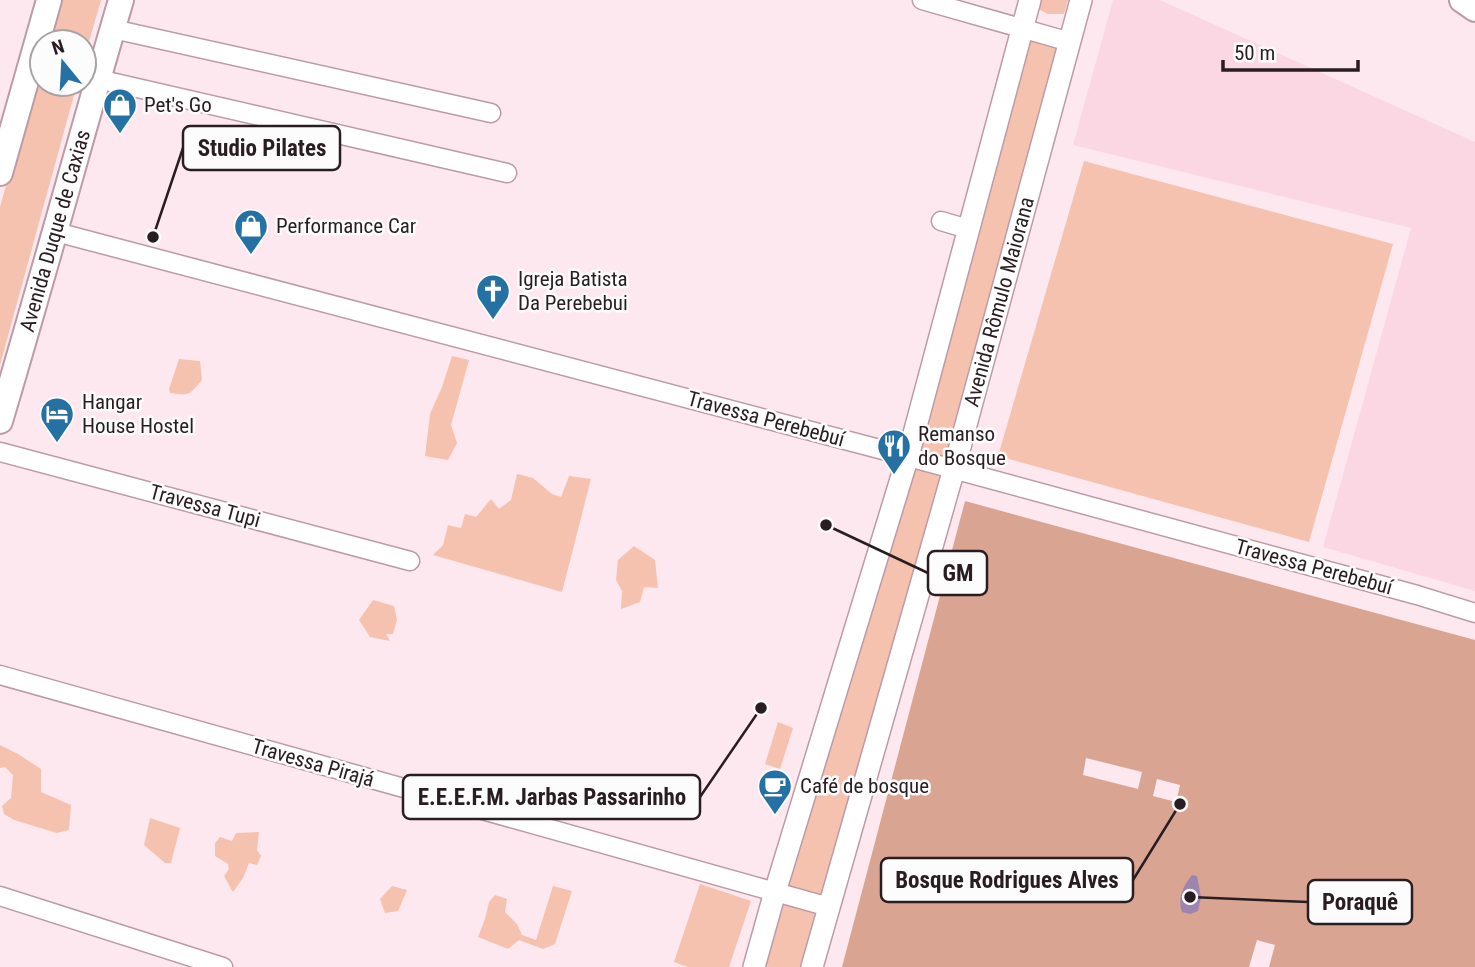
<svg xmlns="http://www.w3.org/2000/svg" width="1475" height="967" font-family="'Roboto Condensed',sans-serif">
<rect width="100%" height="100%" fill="#fee8ef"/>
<path fill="#fad7e3" d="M1113 0H1160L1475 142V591L1323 547 1411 228 1073 145Z"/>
<g fill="#f5c2af">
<path d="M58 0H101L84 59V42H46Z"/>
<path d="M1037 0H1068L1064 14H1048L1036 8Z"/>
<path d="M1025 37 1061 48 948 458 917 447Z"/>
<path d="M42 55V84H77L0 365V207Z"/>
<path d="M1084 161 1393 244 1309 542 998 456Z"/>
<path d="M452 356 469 360 451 425 457 443 448 460 425 456 430 414 442 387Z"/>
<path d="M179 359 200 361 202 380C189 395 190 396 170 393L169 389Z"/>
<path d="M911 464 945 473 845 822 801 967H760Z"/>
<path d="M517 474 533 478 552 494 561 497 569 476 591 479 562 592 433 555 443 545 448 525 461 528 465 514 476 517 491 499 499 509 511 500Z"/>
<path d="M634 546 655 560 658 588 644 587 640 602 621 609 622 591 616 580 618 560Z"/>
<path d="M373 600 394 606 397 620 393 634H386L390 641 370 637 359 620Z"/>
<path d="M778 722 793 728 780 769 765 764Z"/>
<path d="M0 745 18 754 41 769V792L71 805 69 830 57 833 14 820 4 814 2 806 11 798 13 775 5 767 0 768Z"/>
<path d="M150 818 180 828 171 863H165L144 845Z"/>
<path d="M259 832 257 850 261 856 257 865 249 863 243 878 233 892 224 876 229 869 228 864 215 856V843L220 837 232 841 236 833Z"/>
<path d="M700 884 751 901 729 967H688L674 962Z"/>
<path d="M392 886 407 890 398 911 385 913 380 899Z"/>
<path d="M553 886 572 891 555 944 543 949 519 940 508 949 478 937 485 919 489 902 495 895 507 899 505 912 517 924 522 935 536 940Z"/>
</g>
<path fill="#d9a592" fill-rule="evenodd" d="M965 501 1475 640V967H1269L1275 945 1257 940 1249 967H842ZM1086 758 1142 772 1138 789 1083 775ZM1157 779 1180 785 1176 802 1153 796Z"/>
<path fill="#9d85af" d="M1192 875 1197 876 1201 897 1198 911 1190 914 1182 912C1177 898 1183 886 1192 875Z"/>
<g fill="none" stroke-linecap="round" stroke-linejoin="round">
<g stroke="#bc9ba6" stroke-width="21">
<g id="minor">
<path d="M922 0 1070 42"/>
<path d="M113 29 491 113"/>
<path d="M98 79 507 173"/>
<path d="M941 221 968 229"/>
<path d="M56 232 883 450 1417 595 1475 613"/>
<path d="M0 452 410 561"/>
<path d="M0 675 829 907"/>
<path d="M0 896 223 967"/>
</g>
</g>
<g stroke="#bc9ba6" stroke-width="24">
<g id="tertiary">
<path d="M754 967 775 892 908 456 1030 0"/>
<path id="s1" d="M812 967 954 469 1081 0"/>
</g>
</g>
<g stroke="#bc9ba6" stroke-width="28">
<g id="secondary">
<path d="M1462 0 1475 9"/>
<path d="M0 173 49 0"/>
<path id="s2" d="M0 421C42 281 80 140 121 0"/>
</g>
</g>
<use href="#minor" stroke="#fff" stroke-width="18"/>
<use href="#tertiary" stroke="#fff" stroke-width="21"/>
<use href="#secondary" stroke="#fff" stroke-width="24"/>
</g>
<defs>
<g id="shop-pin" transform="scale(1.75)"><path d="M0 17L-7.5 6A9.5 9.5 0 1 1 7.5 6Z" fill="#2671a4" stroke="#fcfcfc"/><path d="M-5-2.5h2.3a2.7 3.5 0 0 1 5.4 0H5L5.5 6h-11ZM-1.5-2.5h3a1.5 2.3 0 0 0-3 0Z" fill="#fff"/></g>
<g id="church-pin" transform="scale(1.75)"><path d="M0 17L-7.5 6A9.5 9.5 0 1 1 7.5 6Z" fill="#2671a4" stroke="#fcfcfc"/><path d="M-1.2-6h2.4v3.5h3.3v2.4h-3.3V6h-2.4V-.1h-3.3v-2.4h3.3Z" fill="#fff"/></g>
<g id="hotel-pin" transform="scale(1.75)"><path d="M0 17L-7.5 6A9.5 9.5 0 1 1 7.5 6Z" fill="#2671a4" stroke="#fcfcfc"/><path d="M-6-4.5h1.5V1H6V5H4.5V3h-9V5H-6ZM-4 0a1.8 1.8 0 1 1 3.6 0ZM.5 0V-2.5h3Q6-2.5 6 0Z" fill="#fff"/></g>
<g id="restaurant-pin" transform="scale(1.75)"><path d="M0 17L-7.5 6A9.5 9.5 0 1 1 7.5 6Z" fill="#2671a4" stroke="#fcfcfc"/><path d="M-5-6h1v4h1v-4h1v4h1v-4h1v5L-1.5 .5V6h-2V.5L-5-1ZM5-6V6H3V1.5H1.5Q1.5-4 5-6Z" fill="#fff"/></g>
<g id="cafe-pin" transform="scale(1.75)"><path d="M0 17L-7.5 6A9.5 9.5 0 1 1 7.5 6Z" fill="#2671a4" stroke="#fcfcfc"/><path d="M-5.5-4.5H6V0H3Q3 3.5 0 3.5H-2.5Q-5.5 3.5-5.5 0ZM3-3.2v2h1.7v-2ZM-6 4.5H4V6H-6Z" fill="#fff"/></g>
</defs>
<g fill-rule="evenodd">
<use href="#shop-pin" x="120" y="105"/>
<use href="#shop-pin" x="251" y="226"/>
<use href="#church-pin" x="493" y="291"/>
<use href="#hotel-pin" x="57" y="414"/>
<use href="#restaurant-pin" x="894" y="446"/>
<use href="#cafe-pin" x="775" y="786"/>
</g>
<g text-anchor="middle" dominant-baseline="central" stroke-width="5" stroke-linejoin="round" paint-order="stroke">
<g font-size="21" fill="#291d21" stroke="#fcfcfc" text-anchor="start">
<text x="144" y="105">Pet's Go</text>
<text x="276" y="226">Performance Car</text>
<text x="518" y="279">Igreja Batista<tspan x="518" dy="24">Da Perebebui</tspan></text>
<text x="82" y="402">Hangar<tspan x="82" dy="24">House Hostel</tspan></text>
<text x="918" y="434">Remanso<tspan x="918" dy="24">do Bosque</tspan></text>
<text x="800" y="786">Café de bosque</text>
</g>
<g font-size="21" fill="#291d21" stroke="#fcfcfc">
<text stroke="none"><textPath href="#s2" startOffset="198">Avenida Duque de Caxias</textPath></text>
<text stroke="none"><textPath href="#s1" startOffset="691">Avenida Rômulo Maiorana</textPath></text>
<text transform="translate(766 419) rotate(15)">Travessa Perebebuí</text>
<text transform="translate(205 506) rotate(15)">Travessa Tupi</text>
<text transform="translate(1314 567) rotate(15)">Travessa Perebebuí</text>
<text transform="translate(313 763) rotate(16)">Travessa Pirajá</text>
</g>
</g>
<path fill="none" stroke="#291d21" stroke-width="2.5" d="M153 237L183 148M826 525L928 573M761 708L700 797M1180 804L1133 880M1190 897L1308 902"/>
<g fill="#291d21" stroke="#fcfcfc" stroke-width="2.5">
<circle cx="153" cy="237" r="7"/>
<circle cx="826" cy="525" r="7"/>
<circle cx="761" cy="708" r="7"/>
<circle cx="1180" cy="804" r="7"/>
<circle cx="1190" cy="897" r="7"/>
</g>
<g fill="#fcfcfc" stroke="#291d21" stroke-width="2.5">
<rect x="183" y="126" width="157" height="44" rx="7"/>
<rect x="928" y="551" width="59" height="44" rx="7"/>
<rect x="403" y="775" width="297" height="44" rx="7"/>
<rect x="881" y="858" width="252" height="44" rx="7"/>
<rect x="1308" y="880" width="104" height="44" rx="7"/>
</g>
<g font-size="23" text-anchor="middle" font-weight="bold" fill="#291d21">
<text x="262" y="156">Studio Pilates</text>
<text x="958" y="581">GM</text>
<text x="552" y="805">E.E.E.F.M. Jarbas Passarinho</text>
<text x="1007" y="888">Bosque Rodrigues Alves</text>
<text x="1360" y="910">Poraquê</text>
</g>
<g transform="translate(63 63) rotate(342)"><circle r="33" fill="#fcfcfc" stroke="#a8a3a4" stroke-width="2"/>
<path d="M0-5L12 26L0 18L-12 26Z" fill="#2671a4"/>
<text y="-10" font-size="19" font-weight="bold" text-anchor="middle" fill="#291d21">N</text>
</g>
<path d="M1223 60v10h135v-10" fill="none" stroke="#291d21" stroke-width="3.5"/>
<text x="1234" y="60" font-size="21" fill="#291d21" stroke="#fcfcfc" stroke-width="5" paint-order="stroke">50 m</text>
</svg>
